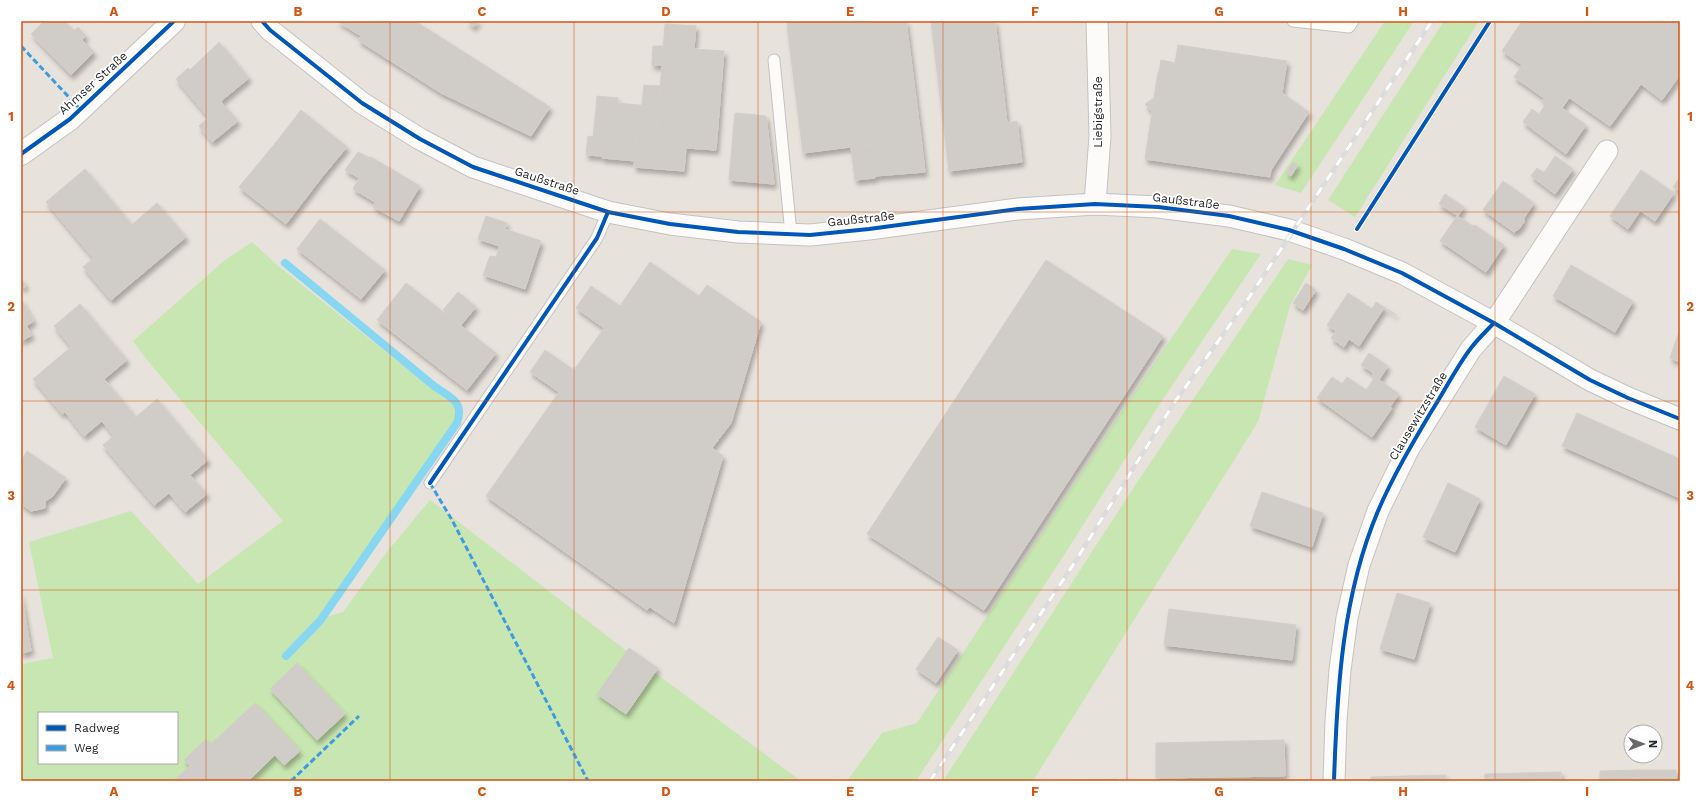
<svg xmlns="http://www.w3.org/2000/svg" width="1701" height="802" font-family="'Work Sans',sans-serif">
<defs>
<filter id="shadow"><feDropShadow dx="2.5" dy="4.5" stdDeviation="2" flood-color="#0004"/></filter>
</defs>
<rect width="100%" height="100%" fill="#e8e2dc"/>
<g fill="#c8e6b1" fill-rule="evenodd">
<path d="M1385 21H1414L1301 193 1275 185Z"/>
<path d="M1444 21H1479L1355 217 1328 200Z"/>
<path d="M252 242 277 265 456 408 455 422 319 619 343 612 386 553 430 500 658 675 801 781H21V664L53 658 29 542 131 511 198 584 283 521 147 360 133 341 225 260ZM39 713H177V763H39Z"/>
<path d="M1232 249 1261 254 1163 399 1066 552 916 781H847L882 733 917 723 1122 411Z"/>
<path d="M1288 259 1312 265 1290 306 1258 422 1033 781H943L1138 481Z"/>
</g>
<g fill="none" stroke-linecap="round" stroke-linejoin="round">
<path stroke="#87d7f2" stroke-width="8" d="M285 263 434 386C449 397 465 401 457 423L320 621 286 656"/>
</g>
<g fill="#d0ccc8" stroke="#d3cec8" filter="url(#shadow)">
<path d="M44 21H64L74 31 78 27 86 36 82 40 94 52 71 75 31 34Z"/>
<path d="M337 21H415L550 107 531 136 441 93 358 40 361 36Z"/>
<path d="M467 21H479L473 27Z"/>
<path d="M787 21H883L788 33Z"/>
<path d="M883 21H906L921 138 803 153 788 33Z"/>
<path d="M931 21H995L1007 123 1017 121 1022 162 949 171Z"/>
<path d="M1522 21H1680V75L1662 100 1641 84 1610 126 1502 51Z"/>
<path d="M665 24 696 26 694 49 724 51 716 150 656 146Z"/>
<path d="M219 42 249 78 221 101 222 103 207 116 176 79 188 68 190 70Z"/>
<path d="M1178 45 1287 61 1282 93 1309 112 1271 170 1270 177 1145 159 1152 112 1145 104 1154 98 1158 72H1159L1161 60 1175 63Z"/>
<path d="M653 46H663L661 65H652Z"/>
<path d="M1522 65 1569 98 1562 108 1586 125 1566 154 1523 122 1532 109 1539 114 1546 104 1542 101 1544 98 1514 77Z"/>
<path d="M644 85 660 86 656 132 637 131 638 105H642Z"/>
<path d="M597 96 618 98 617 111 596 109Z"/>
<path d="M222 103 238 121 222 134 207 116Z"/>
<path d="M618 103 638 105 635 161 602 158V156L586 155 588 136 593 137 596 109 617 111Z"/>
<path d="M301 110 347 147 322 177 277 141Z"/>
<path d="M735 113 766 116 774 184 729 180Z"/>
<path d="M208 118 222 134 212 142 199 126Z"/>
<path d="M637 131 656 132V146L686 148 684 171 634 167Z"/>
<path d="M921 138 925 172 875 176V178L855 180 851 147Z"/>
<path d="M277 141 322 177 286 224 239 187Z"/>
<path d="M358 152 370 158 359 178 345 170Z"/>
<path d="M1555 156 1573 169 1555 194 1531 176 1537 168 1544 173Z"/>
<path d="M371 157 420 186 399 221 373 207 375 202 353 189Z"/>
<path d="M1293 162 1298 165 1291 176 1286 173Z"/>
<path d="M85 169 132 225 93 258 46 202Z"/>
<path d="M1641 170 1674 193 1655 221 1622 198Z"/>
<path d="M1680 177V191L1673 187Z"/>
<path d="M1503 181 1534 203 1524 218V222L1519 229 1514 232 1483 210Z"/>
<path d="M1445 194 1464 207 1458 216 1439 204Z"/>
<path d="M1622 198 1640 211 1628 229 1610 216Z"/>
<path d="M157 203 186 237 111 300 83 267Z"/>
<path d="M486 216 507 223 499 246 478 239Z"/>
<path d="M1457 216 1473 226 1475 225 1504 245 1486 272 1440 241Z"/>
<path d="M320 219 385 270 361 299 297 249Z"/>
<path d="M505 229 541 241 525 289 483 275 490 256 496 257Z"/>
<path d="M1046 260 1163 336 984 610 867 534Z"/>
<path d="M650 262 699 296 707 285 761 322 731 423 712 448 723 456 674 623 650 607 647 610 486 496 559 392 530 372 545 350 574 370 604 328 576 308 591 286 620 306Z"/>
<path d="M1571 265 1633 301 1615 332 1553 296Z"/>
<path d="M21 278 26 286 21 288Z"/>
<path d="M406 283 496 353 467 390 377 320Z"/>
<path d="M1306 283 1316 290 1303 310 1293 303Z"/>
<path d="M458 292 476 307 461 325 443 310Z"/>
<path d="M1348 293 1372 309 1376 302 1396 315 1384 308 1359 346 1349 339 1344 347 1331 338 1336 331 1327 325Z"/>
<path d="M21 299 34 321 26 326 21 317Z"/>
<path d="M80 304 116 347 90 370 54 326Z"/>
<path d="M21 317 32 335 21 341Z"/>
<path d="M1680 329V362L1670 358Z"/>
<path d="M71 347 90 370 116 347 127 360 62 414 33 379Z"/>
<path d="M1369 353 1388 366 1379 380 1374 378 1372 372 1361 365Z"/>
<path d="M1504 376 1535 394 1506 445 1475 427Z"/>
<path d="M1332 377 1342 384 1327 405 1317 398Z"/>
<path d="M1347 377 1366 390 1375 377 1399 394 1390 407 1392 408 1372 437 1327 405Z"/>
<path d="M104 379 136 417 114 436 102 421 84 436 65 412Z"/>
<path d="M157 399 208 460 190 475 207 494 185 512 169 493 154 505 103 445Z"/>
<path d="M1577 413 1680 459V498L1562 446Z"/>
<path d="M27 451 66 478 52 497 45 501V508L31 511 21 504V461Z"/>
<path d="M1448 483 1480 499 1455 552 1423 537Z"/>
<path d="M1262 492 1323 513 1312 547 1250 526Z"/>
<path d="M21 593 31 651 21 653Z"/>
<path d="M1397 593 1430 603 1414 659 1380 649Z"/>
<path d="M1169 609 1296 625 1292 660 1164 645Z"/>
<path d="M938 637 958 650 936 683 916 669Z"/>
<path d="M629 648 658 668 626 714 597 694Z"/>
<path d="M297 663 345 714 317 740 270 689Z"/>
<path d="M255 703 300 751 284 765 275 755 250 779 223 750 219 754 210 745Z"/>
<path d="M206 739 219 754 223 750 250 779 248 781H173L190 766 184 760Z"/>
<path d="M1284 740 1285 776 1156 778V743Z"/>
<rect x="1638" y="770" width="38" height="11"/>
<path d="M1638 770V781H1600V771Z"/>
<path d="M1561 772V781H1523V773Z"/>
<path d="M1523 773V781H1485V774Z"/>
<path d="M1446 775V781H1409V776Z"/>
<path d="M1409 776V781H1371V777Z"/>
<path d="M1117 779V781H1052Z"/>
</g>
<g fill="none" stroke-linecap="round" stroke-linejoin="round">
<g stroke="#c4c2c3" stroke-width="13">
<g id="service">
<path d="M1293 21 1349 27 1353 21"/>
<path d="M774 60 791 234"/>
<path d="M430 483 597 238 608 212"/>
</g>
</g>
<g stroke="#c4c2c3" stroke-width="23">
<g id="minor">
<path d="M262 21 270 30 362 103 420 139 473 167 608 212 670 224 738 232 810 235 869 229 1018 209 1095 204 1158 207 1229 216 1289 230 1344 249 1402 273 1494 323 1590 380 1628 398 1680 419"/>
<path d="M1095 204 1100 136 1097 21"/>
<path d="M1334 781 1336 721 1340 670 1347 618 1359 565 1378 511 1409 448 1471 349 1494 323 1607 151"/>
</g>
</g>
<g stroke="#c4c2c3" stroke-width="24">
<path id="tertiary" d="M21 154 70 119 174 21"/>
</g>
<use href="#service" stroke="#fcfbfa" stroke-width="11"/>
<use href="#minor" stroke="#fcfbfa" stroke-width="21"/>
<use href="#tertiary" stroke="#fcfbfa" stroke-width="22"/>
<g stroke="#dcdcde" stroke-width="4.5">
<path id="rail" d="M930 781 1073 565 1174 403 1242 308 1432 21"/>
</g>
<use href="#rail" stroke="#fff" stroke-width="3" stroke-dasharray="9" stroke-linecap="butt"/>
<g stroke="#3d9ce0" stroke-width="3" stroke-dasharray="6 3" stroke-linecap="butt">
<path d="M21 46 80 109"/>
<path d="M430 483 452 520 588 781"/>
<path d="M291 781 359 716"/>
</g>
<g stroke="#fff" stroke-width="6">
<g id="cycleway">
<path d="M262 21 270 30 362 103 420 139 473 167 608 212 670 224 738 232 810 235 869 229 1018 209 1095 204 1158 207 1229 216 1289 230 1344 249 1402 273 1494 323 1590 380 1628 398 1680 419"/>
<path d="M21 154 70 119 174 21"/>
<path d="M1357 229 1490 21"/>
<path d="M430 483 597 238 608 212"/>
<path d="M1334 781C1337 690 1342 596 1378 511 1393 476 1412 444 1431 412 1444 392 1457 366 1471 348 1478 339 1486 331 1494 323"/>
</g>
</g>
<use href="#cycleway" stroke="#0057b8" stroke-width="4"/>
</g>
<path fill="none" stroke="#d5540f" stroke-width="1" stroke-opacity="0.55" d="M206 21V781M390 21V781M574 21V781M758 21V781M943 21V781M1127 21V781M1311 21V781M1495 21V781M21 212H1680M21 401H1680M21 590H1680"/>
<g text-anchor="middle" dominant-baseline="central" stroke-width="3.5" stroke-linejoin="round" paint-order="stroke">
<g font-size="12" fill="#282828" stroke="#fff">
<text transform="translate(93 83) rotate(-42)">Ahmser Straße</text>
<text transform="translate(1098 112) rotate(-90)">Liebigstraße</text>
<text transform="translate(547 181) rotate(18)">Gaußstraße</text>
<text transform="translate(1186 201) rotate(7)">Gaußstraße</text>
<text transform="translate(861 219) rotate(-6)">Gaußstraße</text>
<text transform="translate(1418 416) rotate(-59)">Clausewitzstraße</text>
</g>
</g>
<rect width="1701" height="802" fill="none" stroke="#ffffff" stroke-width="44"/>
<rect x="38" y="712" width="140" height="52" fill="#ffffff" stroke="#a9a9a9"/>
<rect x="46" y="725" width="20" height="6" fill="#0057b8" stroke="#a9a9a9"/>
<text x="74" y="732" font-size="12" fill="#282828">Radweg</text>
<rect x="46" y="745" width="20" height="6" fill="#3d9ce0" stroke="#a9a9a9"/>
<text x="74" y="752" font-size="12" fill="#282828">Weg</text>
<g transform="translate(1643 744) rotate(90)"><circle r="19" fill="#ffffff" stroke="#a9a9a9"/>
<path d="M0-3L7 15L0 10L-7 15Z" fill="#6b6967"/>
<text y="-6" font-size="11" font-weight="bold" text-anchor="middle" fill="#282828">N</text>
</g>
<rect x="22" y="22" width="1657" height="758" fill="none" stroke="#d5540f" stroke-width="1.5"/>
<g font-size="13" text-anchor="middle" font-weight="bold" fill="#d5540f">
<text x="114" y="16">A</text>
<text x="298" y="16">B</text>
<text x="482" y="16">C</text>
<text x="666" y="16">D</text>
<text x="850" y="16">E</text>
<text x="1035" y="16">F</text>
<text x="1219" y="16">G</text>
<text x="1403" y="16">H</text>
<text x="1587" y="16">I</text>
<text x="11" y="121">1</text>
<text x="1690" y="121">1</text>
<text x="11" y="311">2</text>
<text x="1690" y="311">2</text>
<text x="11" y="500">3</text>
<text x="1690" y="500">3</text>
<text x="11" y="690">4</text>
<text x="1690" y="690">4</text>
<text x="114" y="796">A</text>
<text x="298" y="796">B</text>
<text x="482" y="796">C</text>
<text x="666" y="796">D</text>
<text x="850" y="796">E</text>
<text x="1035" y="796">F</text>
<text x="1219" y="796">G</text>
<text x="1403" y="796">H</text>
<text x="1587" y="796">I</text>
</g>
</svg>
